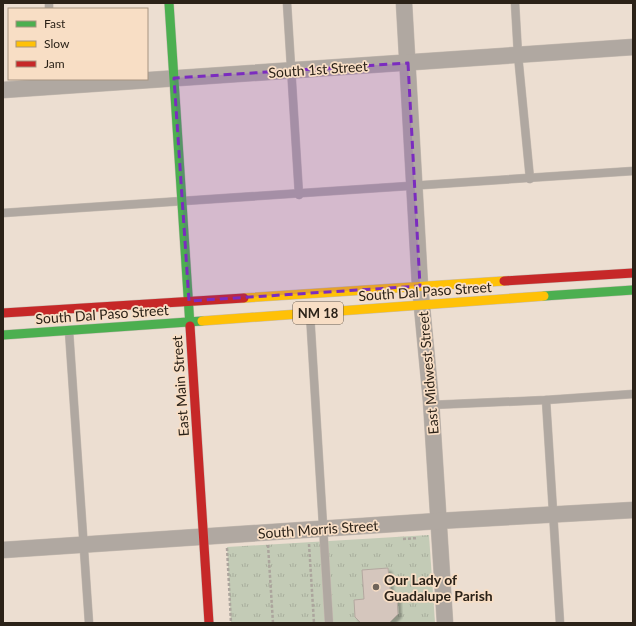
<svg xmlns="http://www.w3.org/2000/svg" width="636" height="626" font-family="Lato,sans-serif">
<defs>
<pattern id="grass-tufts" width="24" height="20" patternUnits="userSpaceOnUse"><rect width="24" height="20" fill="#c3cbb6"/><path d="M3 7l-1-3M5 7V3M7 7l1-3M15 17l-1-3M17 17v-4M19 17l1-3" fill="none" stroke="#a8ae9c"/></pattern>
<filter id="shadow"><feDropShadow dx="3.5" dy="3.5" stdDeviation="1" flood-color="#0004"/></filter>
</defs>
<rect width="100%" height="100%" fill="#ecded1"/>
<path fill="url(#grass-tufts)" d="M429 535 435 623H231L227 547Z"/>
<path fill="#d5c6bd" stroke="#b3a79f" filter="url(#shadow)" d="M388 568 391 597H397L398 614 389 623H361L355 617 354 600 364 599 362 570Z"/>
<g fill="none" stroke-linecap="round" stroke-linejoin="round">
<g stroke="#c7bcb2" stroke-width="9">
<g id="lane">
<path d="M49 3V9"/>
<path d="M287 3 299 195"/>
<path d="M515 3 518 55 530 179"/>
<path d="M3 213 633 171"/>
<path d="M310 314 329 623"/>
<path d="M69 331 89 623"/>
<path d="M546 400 560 623"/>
<path d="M431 405 546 400 633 394"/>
</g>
</g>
<g stroke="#c7bcb2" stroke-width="17">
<g id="street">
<path d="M404 3 420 286 431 401 445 623"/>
<path d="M3 90 633 47"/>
<path d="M3 550 438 521 633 510"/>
</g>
</g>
<g stroke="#c7bcb2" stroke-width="10">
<g id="fast">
<path d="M169 3 190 326"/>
<path d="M544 296 633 290"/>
<path d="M3 335 202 321"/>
</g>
</g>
<g stroke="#c7bcb2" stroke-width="10">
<g id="slow">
<path d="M244 298 504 281"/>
<path d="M202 321 544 296"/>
</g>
</g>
<g stroke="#c7bcb2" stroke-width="10">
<g id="jam">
<path d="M504 281 633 273"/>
<path d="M3 313 244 298"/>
<path d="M190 326 209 623"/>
</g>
</g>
<g stroke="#aca59d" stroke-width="2.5" stroke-dasharray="3 2" stroke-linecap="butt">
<path d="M403 539 418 538"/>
<path d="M309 544 314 623"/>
<path d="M268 545 273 623"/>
<path d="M227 548 231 623"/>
</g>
<use href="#lane" stroke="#b0a8a1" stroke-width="8"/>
<use href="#street" stroke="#b0a8a1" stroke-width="16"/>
<use href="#fast" stroke="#4caf50" stroke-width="9"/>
<use href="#slow" stroke="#ffc107" stroke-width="9"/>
<use href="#jam" stroke="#c62828" stroke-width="9"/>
</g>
<path fill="#7b2cbf" fill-opacity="0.2" stroke="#7b2cbf" stroke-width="3" stroke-dasharray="8 5" stroke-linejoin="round" d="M408 63 420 286 189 301 174 78Z"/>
<circle fill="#6f6459" stroke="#f8dec5" stroke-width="1.5" cx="376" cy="587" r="4"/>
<g text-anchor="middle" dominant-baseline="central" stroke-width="3.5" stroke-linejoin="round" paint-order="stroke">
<rect fill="#f8dec5" stroke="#685a4c" stroke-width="1" x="293" y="302" width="50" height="22" rx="3"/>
<g font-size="13" font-weight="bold" fill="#2b2218">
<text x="318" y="313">NM 18</text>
</g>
<g font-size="14" fill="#2b2218" stroke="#f8dec5">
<text transform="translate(318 69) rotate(-4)">South 1st Street</text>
<text transform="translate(425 291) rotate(-4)">South Dal Paso Street</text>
<text transform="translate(102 314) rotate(-4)">South Dal Paso Street</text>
<text transform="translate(428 373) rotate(-95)">East Midwest Street</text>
<text transform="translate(180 386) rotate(-94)">East Main Street</text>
<text transform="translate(318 529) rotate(-4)">South Morris Street</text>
</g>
<g font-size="14" font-weight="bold" fill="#2b2218" stroke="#f8dec5" text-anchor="start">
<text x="384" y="579">Our Lady of<tspan x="384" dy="16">Guadalupe Parish</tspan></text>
</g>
</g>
<rect width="636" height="626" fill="none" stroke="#2b2218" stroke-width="8"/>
<rect x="8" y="8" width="140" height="72" fill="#f8dec5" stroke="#a69380"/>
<rect x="16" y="21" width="20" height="6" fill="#4caf50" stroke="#a69380"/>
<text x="44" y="28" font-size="12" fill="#2b2218">Fast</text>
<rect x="16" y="41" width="20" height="6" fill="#ffc107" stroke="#a69380"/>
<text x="44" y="48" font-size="12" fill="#2b2218">Slow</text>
<rect x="16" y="61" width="20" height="6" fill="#c62828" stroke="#a69380"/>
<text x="44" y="68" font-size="12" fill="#2b2218">Jam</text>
</svg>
